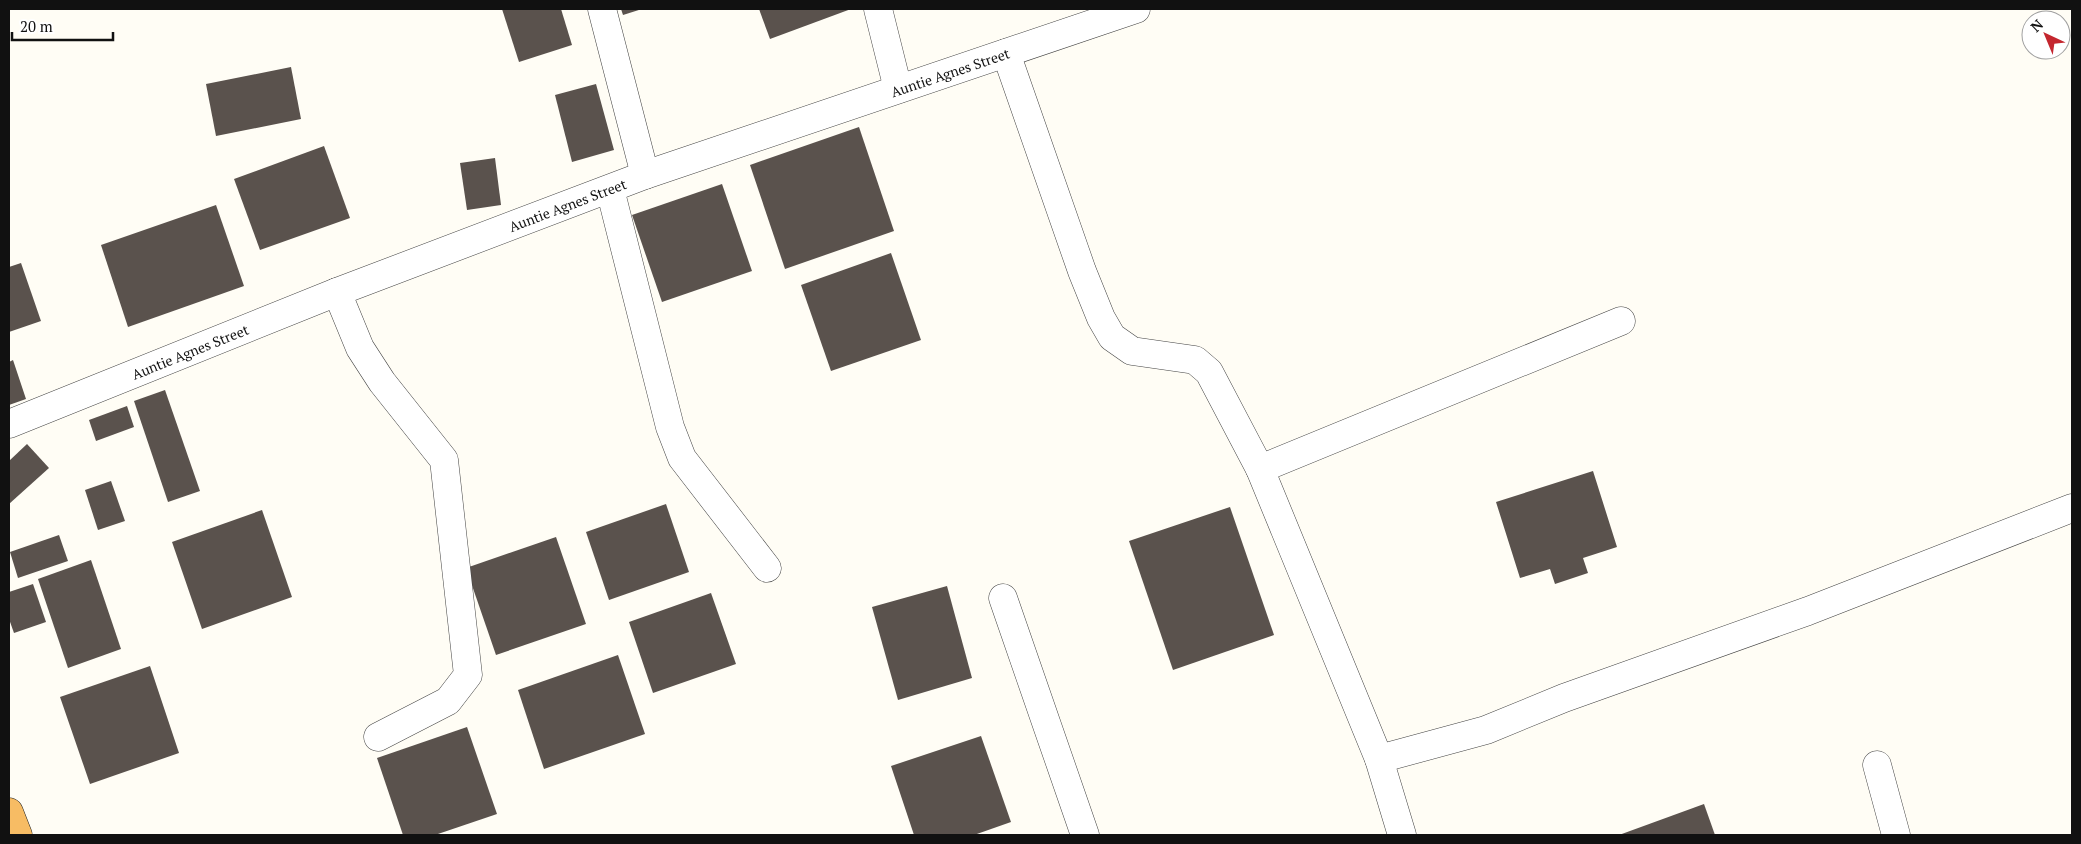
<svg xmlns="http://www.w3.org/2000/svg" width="2081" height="844" font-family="'PT Serif',serif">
<rect width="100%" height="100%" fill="#fffdf5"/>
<g fill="#5a524d">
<path d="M502 9H561L572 45 519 62Z"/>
<path d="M621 9H642L623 15Z"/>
<path d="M759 9H851L770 39Z"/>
<path d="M291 67 301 119 216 136 206 84Z"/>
<path d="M596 84 614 150 572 162 555 95Z"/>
<path d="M859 127 894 231 785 269 750 165Z"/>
<path d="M324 146 350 218 260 250 234 179Z"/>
<path d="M495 158 501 205 467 210 460 163Z"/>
<path d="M722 184 752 271 662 302 632 215Z"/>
<path d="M216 205 244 286 128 327 101 245Z"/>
<path d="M891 253 921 340 831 371 801 285Z"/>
<path d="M21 263 41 321 9 332V267Z"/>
<path d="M13 360 26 399 9 405V362Z"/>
<path d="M165 390 200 491 168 502 134 401Z"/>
<path d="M127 406 134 427 96 441 89 420Z"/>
<path d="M27 444 49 468 9 504V461Z"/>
<path d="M1593 471 1617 547 1583 558 1588 573 1555 584 1550 569 1520 578 1496 502Z"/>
<path d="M111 481 125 521 98 530 85 490Z"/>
<path d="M666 504 689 572 609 600 586 532Z"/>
<path d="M1230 507 1274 635 1173 670 1129 541Z"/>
<path d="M262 510 292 597 202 629 172 542Z"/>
<path d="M59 535 68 561 18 578 10 552Z"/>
<path d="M556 537 586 624 496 655 466 568Z"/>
<path d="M91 560 121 649 68 668 38 579Z"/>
<path d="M33 584 46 622 14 633 9 619V592Z"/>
<path d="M947 586 972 678 898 700 872 607Z"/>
<path d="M711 593 736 664 653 693 629 622Z"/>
<path d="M618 655 645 734 544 769 518 690Z"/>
<path d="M150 666 179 753 90 784 60 697Z"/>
<path d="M467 727 497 814 435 835H403L377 758Z"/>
<path d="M981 736 1011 822 974 835H914L891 766Z"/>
<path d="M1704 804 1715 835H1619Z"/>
</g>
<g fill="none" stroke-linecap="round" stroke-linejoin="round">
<g stroke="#444" stroke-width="29">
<g id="minor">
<path d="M602 9 645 175"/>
<path d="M878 9 898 89"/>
<path d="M1006 53 1082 271 1101 318 1112 337 1132 351 1195 360 1209 372 1260 469 1379 759 1402 835"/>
<path d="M610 189 670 427 682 458 767 568"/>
<path d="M337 292 360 348 382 382 444 460 468 675 448 701 378 737"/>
<path id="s1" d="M9 424 337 292 645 175 1136 9"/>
<path d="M1260 469 1621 321"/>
<path d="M1003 598 1085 835"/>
<path d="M1379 759 1486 730 1564 698 1808 611 2072 508"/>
<path d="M1877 765 1896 835"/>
</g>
</g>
<g stroke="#222" stroke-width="29">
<path id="trunk" d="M9 812 18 835"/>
</g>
<use href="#minor" stroke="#fff" stroke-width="28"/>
<use href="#trunk" stroke="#f7bc64" stroke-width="28"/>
</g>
<g text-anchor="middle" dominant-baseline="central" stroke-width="5" stroke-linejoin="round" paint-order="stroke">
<g font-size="14" fill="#111" stroke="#fff">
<text stroke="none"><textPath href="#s1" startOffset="1005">Auntie Agnes Street</textPath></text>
<text stroke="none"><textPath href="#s1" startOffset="600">Auntie Agnes Street</textPath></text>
<text stroke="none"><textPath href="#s1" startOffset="195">Auntie Agnes Street</textPath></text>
</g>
</g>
<rect width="2081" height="844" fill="none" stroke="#111111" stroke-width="20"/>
<g transform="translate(2046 35) rotate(316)"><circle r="24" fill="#ffffff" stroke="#a0a0a0"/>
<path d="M0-4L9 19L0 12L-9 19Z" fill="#c4262e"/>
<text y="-8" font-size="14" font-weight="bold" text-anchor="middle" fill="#111111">N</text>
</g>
<path d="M12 32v8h101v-8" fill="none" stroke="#111111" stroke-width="2.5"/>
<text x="20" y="32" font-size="15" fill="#111111" stroke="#ffffff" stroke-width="4" paint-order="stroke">20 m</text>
</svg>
